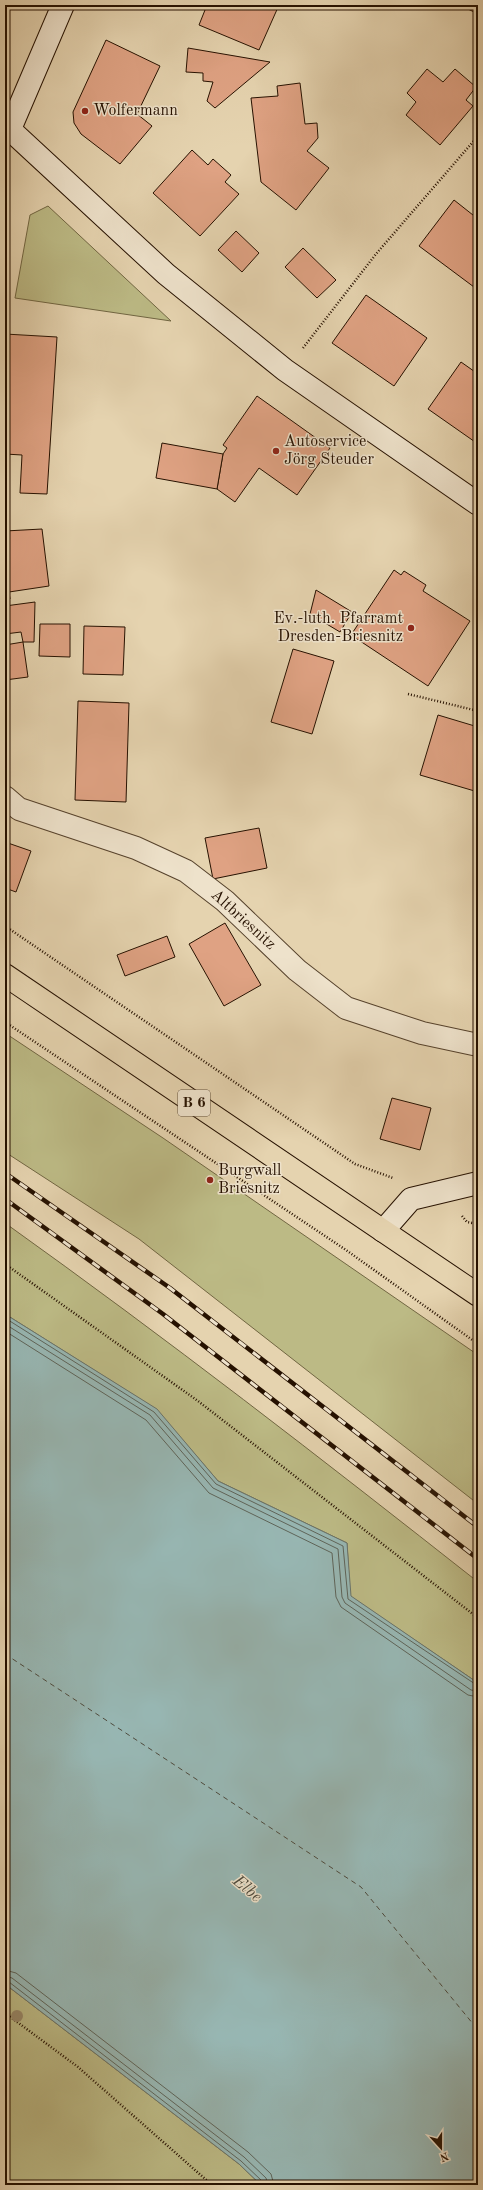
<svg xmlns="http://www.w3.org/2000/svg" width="483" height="2190" font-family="'Old Standard TT',serif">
<rect width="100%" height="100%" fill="#e5d3af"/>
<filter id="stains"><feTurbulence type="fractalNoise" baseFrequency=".005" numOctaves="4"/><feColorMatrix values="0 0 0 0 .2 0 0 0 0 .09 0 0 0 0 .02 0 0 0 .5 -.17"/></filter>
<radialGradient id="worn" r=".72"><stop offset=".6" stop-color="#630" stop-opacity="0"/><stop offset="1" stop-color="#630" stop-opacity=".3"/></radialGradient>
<g fill="#bcba85" stroke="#716642">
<path d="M48 206 171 321 15 298 30 215Z"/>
<path d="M5 1033 163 1138 478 1355V1504L139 1239 5 1152Z"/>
<path d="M5 1223C166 1338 322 1459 478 1582V1683L350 1596 347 1543 218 1481 156 1409 5 1314Z"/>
<path d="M5 1984 239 2164 261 2185H5Z"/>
</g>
<path fill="#97b6b2" stroke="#6a746b" d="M5 1314 157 1409 218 1481 347 1543 351 1596 478 1683V2185H261L239 2164 5 1984Z"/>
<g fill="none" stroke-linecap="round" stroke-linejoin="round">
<g stroke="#5e6459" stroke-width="1">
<path d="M5 1318 154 1412 216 1484 343 1546 348 1599 478 1686"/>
<path d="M5 1324 150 1415 213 1488 338 1549 342 1597 345 1603 471 1690 478 1691"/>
<path d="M5 1331 146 1420 209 1493 332 1553 336 1597 341 1607 468 1695 478 1697"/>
<path d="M5 1970 16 1973 248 2152 271 2174 274 2185"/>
<path d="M5 1976 12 1978 244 2157 266 2178 268 2185"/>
<path d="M5 1981 9 1982 241 2161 262 2181 263 2185"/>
</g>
<path stroke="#4e4b3e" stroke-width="1" stroke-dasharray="5 4" stroke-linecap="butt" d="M5 1654 361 1887 478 2030"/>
</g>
<g fill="#dfa283" stroke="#261100">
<path d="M5 5H10L5 17Z"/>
<path d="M207 5H279L259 50 199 25Z"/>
<path d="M460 5H478V14Z"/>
<path d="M106 40 160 66 137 114 152 126 120 164 81 134 74 123 73 112Z"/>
<path d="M188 48 270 62 215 108 207 101 213 82 203 81V73L186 72Z"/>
<path d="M427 69 443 82 455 69 476 87 466 100 473 106 440 145 406 115 416 102 407 93Z"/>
<path d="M300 83 305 124 317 123 318 138 307 151 329 168 296 210 261 182 251 98 278 96 277 86Z"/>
<path d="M192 150 208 165 213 159 231 175 225 182 239 194 200 236 153 193Z"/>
<path d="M454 200 478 219V290L419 246Z"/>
<path d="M236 231 259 253 242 272 218 250Z"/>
<path d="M303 248 336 280 317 298 285 267Z"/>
<path d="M366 295 427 338 394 386 332 343Z"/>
<path d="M5 334 57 337 47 494 20 493 22 455 5 454Z"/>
<path d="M461 362 478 374V444L428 409Z"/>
<path d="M257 396 330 448 297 495 259 468 235 502 217 489 223 454 227 448 223 445Z"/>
<path d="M162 443 223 454 217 489 156 478Z"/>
<path d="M42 529 49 586 9 592 10 599 5 600V531Z"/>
<path d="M394 570 401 575 404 571 426 585 423 591 470 621 428 686 351 635Z"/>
<path d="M316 590 352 612 340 632 310 614Z"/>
<path d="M35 602 34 642H23L21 632 5 634V606Z"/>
<path d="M40 624H70V657L39 656Z"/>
<path d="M84 626 125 627 123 675 83 674Z"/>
<path d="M23 642 28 677 5 680V645Z"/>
<path d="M293 649 334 661 312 734 271 722Z"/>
<path d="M78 701 129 703 126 802 75 800Z"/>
<path d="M438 715 478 727V792L420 775Z"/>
<path d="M259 828 267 868 213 879 205 838Z"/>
<path d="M5 842 31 851 16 892 5 888Z"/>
<path d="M225 923 261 985 224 1006 189 944Z"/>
<path d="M167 936 175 957 125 976 117 955Z"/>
<path d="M392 1098 431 1108 420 1150 380 1139Z"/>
</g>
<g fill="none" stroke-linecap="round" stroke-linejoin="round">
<g stroke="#56422c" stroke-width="24">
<path id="street" d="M5 797 19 809 136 848 186 871 225 901 297 970 346 1008 422 1033 478 1045"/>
</g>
<g stroke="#261100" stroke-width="24">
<g id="secondary">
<path d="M5 125 166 274 285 370 478 504"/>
<path d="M10 129 63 5"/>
<path d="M383 1231 411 1199 478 1183"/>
</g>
</g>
<g stroke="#261100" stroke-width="24">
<path id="primary" d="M5 975 478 1295"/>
</g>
<g stroke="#261100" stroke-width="2.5" stroke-dasharray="1 2" stroke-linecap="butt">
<path d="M303 348 376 254 478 136"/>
<path d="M408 694 478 711"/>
<path d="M5 926 355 1164 393 1178"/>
<path d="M5 1022 346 1250 478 1344"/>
<path d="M462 1216 467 1222 478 1224"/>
<path d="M5 1264 198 1401 478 1618"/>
<path d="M5 2013 78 2067 212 2185"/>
</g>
<use href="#street" stroke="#eee2cb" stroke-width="22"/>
<use href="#secondary" stroke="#eee2cb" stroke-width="22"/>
<use href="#primary" stroke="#e5d3af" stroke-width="22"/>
<g stroke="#261100" stroke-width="4.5">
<g id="rail">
<path d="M5 1173 170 1288 478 1527"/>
<path d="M5 1199 163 1314 478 1559"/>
</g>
</g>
<use href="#rail" stroke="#eee2cb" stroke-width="3" stroke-dasharray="9" stroke-linecap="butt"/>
</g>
<circle fill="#998969" cx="17" cy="2016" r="6"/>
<g fill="#8f2418" stroke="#eee2cb" stroke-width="1.5">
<circle cx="85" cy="111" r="4"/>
<circle cx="276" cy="451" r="4"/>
<circle cx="411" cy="628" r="4"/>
<circle cx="210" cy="1180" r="4"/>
</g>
<g text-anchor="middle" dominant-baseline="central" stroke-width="3" stroke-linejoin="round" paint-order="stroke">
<rect fill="#eee2cb" stroke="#62503d" stroke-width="1" x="178" y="1090" width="32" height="26" rx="3"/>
<g font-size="15" font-weight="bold" fill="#261100">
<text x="194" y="1103">B 6</text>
</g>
<g font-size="16" fill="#261100" stroke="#eee2cb" text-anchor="start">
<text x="93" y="111">Wolfermann</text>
<text x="284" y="442">Autoservice<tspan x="284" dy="18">Jörg Steuder</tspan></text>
<text x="403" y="619" text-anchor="end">Ev.-luth. Pfarramt<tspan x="403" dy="18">Dresden-Briesnitz</tspan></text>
<text x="218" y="1171">Burgwall<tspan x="218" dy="18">Briesnitz</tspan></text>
</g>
<g font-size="16" fill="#261100" stroke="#eee2cb">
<text transform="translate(243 920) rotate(42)">Altbriesnitz</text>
</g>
<g font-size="17" font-style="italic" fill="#4e4b3e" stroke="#eee2cb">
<text transform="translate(247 1889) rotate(40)">Elbe</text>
</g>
</g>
<rect width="483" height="2190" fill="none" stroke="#e5d3af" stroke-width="20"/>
<rect x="6" y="6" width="471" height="2178" fill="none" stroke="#261100" stroke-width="2"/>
<rect x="10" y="10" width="463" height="2170" fill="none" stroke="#261100"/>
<g transform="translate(441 2148) rotate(159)" stroke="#eee2cb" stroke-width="3" paint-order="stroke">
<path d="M0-3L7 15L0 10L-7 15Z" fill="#261100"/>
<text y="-6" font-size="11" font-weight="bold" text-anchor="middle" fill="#261100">N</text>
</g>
<rect width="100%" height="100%" filter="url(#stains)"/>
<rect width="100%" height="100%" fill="url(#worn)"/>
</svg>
